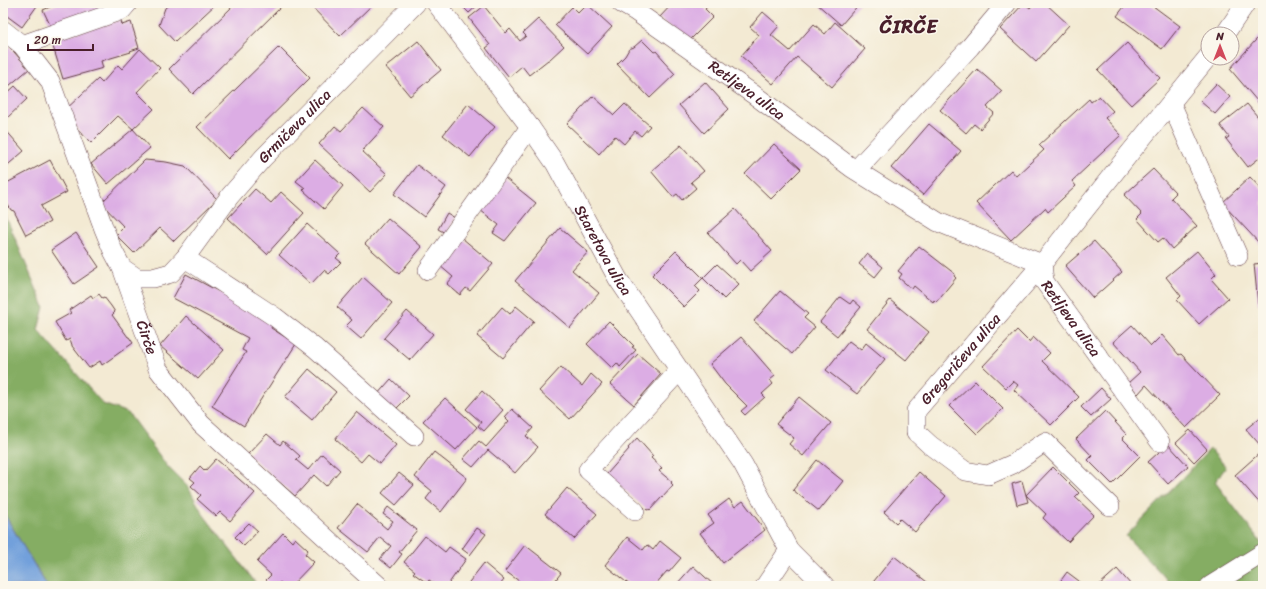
<svg xmlns="http://www.w3.org/2000/svg" width="1266" height="589" font-family="Sriracha,sans-serif">
<rect width="100%" height="100%" fill="#fbf7ec"/>
<filter id="ink" filterUnits="userSpaceOnUse"><feTurbulence type="fractalNoise" baseFrequency=".025" numOctaves="2"/><feDisplacementMap in="SourceGraphic" scale="8" xChannelSelector="R" yChannelSelector="G"/><feConvolveMatrix kernelMatrix="1 2 1 2 8 2 1 2 1" color-interpolation-filters="sRGB"/></filter>
<filter id="wash" filterUnits="userSpaceOnUse"><feTurbulence type="fractalNoise" baseFrequency=".012" numOctaves="4" result="noise"/><feDisplacementMap in="SourceGraphic" scale="16" xChannelSelector="R" yChannelSelector="G"/><feGaussianBlur stdDeviation="0.9" result="paint"/><feColorMatrix in="noise" values="0 0 0 0 0 0 0 0 0 0 0 0 0 0 0 0 0 1.4 0 .05"/><feComposite in="paint" operator="in"/></filter>
<g filter="url(#wash)">
<rect width="100%" height="100%" fill="#f3ead3"/>
<g fill="#85ad63" stroke="#686647">
<path d="M3 210 44 307 38 330 103 404 128 413 168 467 188 487 203 514 258 586H47L3 512Z"/>
<path d="M1210 449 1226 467 1215 482 1263 545V586H1173L1126 536Z"/>
</g>
<path fill="#72a0db" stroke="#5e6083" d="M3 512 47 586H3Z"/>
<g id="blocks">
<g fill="#dcade4">
<path d="M3 3H39L22 27 3 13Z"/>
<path d="M59 3H106L107 5 53 31 43 10Z"/>
<path d="M171 3H217L175 42 159 25 165 8Z"/>
<path d="M236 3H285L193 94 169 69Z"/>
<path d="M308 3H372L373 4 340 36Z"/>
<path d="M459 3H480L469 13Z"/>
<path d="M673 3H708L709 5 705 9 713 17 690 40 659 18Z"/>
<path d="M816 3H860L841 25Z"/>
<path d="M1024 3 1030 8 1035 3H1045L1069 25 1036 62 1000 29Z"/>
<path d="M1127 3H1149L1180 26 1162 49 1117 16Z"/>
<path d="M587 4 612 27 587 54 555 25 572 7 578 13Z"/>
<path d="M484 6 506 33 510 29 520 41 526 36 523 33 538 19 564 46 549 60H548L529 75 522 66 509 77 486 48 490 45 469 18Z"/>
<path d="M763 12 779 26 771 35 790 51 814 24 825 34 835 22 865 49 832 87 797 57 773 84 741 56 759 35 750 27Z"/>
<path d="M121 20 122 25 131 22 139 48 130 51 131 52 101 61 103 68 63 79 51 40Z"/>
<path d="M1263 32V108L1230 69Z"/>
<path d="M642 40 654 52 656 51 664 60 663 61 675 74 650 98 617 64 625 56 629 49 634 47Z"/>
<path d="M418 41 441 70 410 96 386 67Z"/>
<path d="M1127 43 1160 78 1131 105 1098 70Z"/>
<path d="M7 44 29 69 3 91V48Z"/>
<path d="M279 47 310 78 228 159 197 127Z"/>
<path d="M140 49 160 68 137 92 154 109 133 129 118 116 91 143 62 113 98 79 102 83 118 65 122 69Z"/>
<path d="M977 69 1002 91 987 107 994 113 980 129 974 124 966 133 940 110Z"/>
<path d="M705 82 729 109 704 133 679 105Z"/>
<path d="M1216 84 1230 97 1215 114 1200 101Z"/>
<path d="M15 86 27 99 7 118 3 115V97Z"/>
<path d="M593 96 614 115 625 104 650 126 641 136 635 131 624 144 615 136 599 154 567 124Z"/>
<path d="M1099 96 1113 111 1105 118 1121 135 1072 181 1076 186 1048 212 1045 208 1011 240 976 203 1011 170 1016 176 1044 150 1039 145 1089 99 1091 102Z"/>
<path d="M468 104 495 127 470 157 443 135Z"/>
<path d="M1247 104 1263 123V155L1248 167 1226 139 1229 137 1220 125Z"/>
<path d="M363 108 384 127 362 151 387 174 370 192 319 144 335 126 341 131Z"/>
<path d="M929 124 961 151 923 195 891 168Z"/>
<path d="M3 127 24 151 3 169Z"/>
<path d="M133 129 150 148 108 184 91 164Z"/>
<path d="M774 144 801 169 771 199 745 174Z"/>
<path d="M681 145 704 171 691 182 696 188 682 200 677 194 673 197 651 171Z"/>
<path d="M50 160 67 192 41 206 50 222 26 235 14 211 11 210 5 200 7 199 3 191V185Z"/>
<path d="M145 160 166 162 185 166 217 199 174 241 160 228 134 253 116 235 124 227 101 203Z"/>
<path d="M315 160 343 186 324 209 303 190 305 188 296 181Z"/>
<path d="M417 165 446 187 424 217 394 194Z"/>
<path d="M1153 169 1176 193 1171 198 1197 226 1172 249 1163 238 1158 242 1137 219 1142 214 1124 195Z"/>
<path d="M1250 177 1263 191V241L1260 244 1222 203Z"/>
<path d="M505 178 536 203 505 241 493 233 499 225 480 210Z"/>
<path d="M255 189 271 203 281 192 304 213 267 254 228 218Z"/>
<path d="M735 209 772 251 750 271 740 260 736 264 708 233Z"/>
<path d="M447 213 455 218 447 234 438 229Z"/>
<path d="M388 218 422 247 399 274 365 244Z"/>
<path d="M307 224 340 254 336 258 341 262 329 274 324 270 311 284 279 255Z"/>
<path d="M560 228 588 252 572 270 599 293 570 328 515 281Z"/>
<path d="M76 233 99 267 74 284 51 250Z"/>
<path d="M462 238 493 264 470 291 466 288 460 295 447 284 453 277 439 265Z"/>
<path d="M1094 241 1122 272 1093 298 1065 266Z"/>
<path d="M919 246 955 274 954 276 956 278 936 302 934 300 933 302 914 286 912 289 899 278 902 274 898 271Z"/>
<path d="M676 251 703 278 695 286 700 291 684 307 652 275Z"/>
<path d="M1197 251 1216 274 1211 279 1228 298 1199 324 1177 300 1181 296 1166 277Z"/>
<path d="M867 254 883 267 875 277 859 264Z"/>
<path d="M1263 263V304H1258L1254 264Z"/>
<path d="M717 264 739 284 724 299 703 278Z"/>
<path d="M186 274 274 321 271 328 296 344 244 426 212 406 246 352 242 350 248 338 173 298Z"/>
<path d="M363 277 392 303 361 339 346 326 352 320 337 307Z"/>
<path d="M780 291 808 314 804 318 815 327 792 354 754 321Z"/>
<path d="M99 294 102 298 104 297 111 306 115 312 112 315 128 337H129L133 343 102 365 100 361 89 368 72 346V345L70 339 66 341 55 322 71 313 69 310 91 295 93 298Z"/>
<path d="M840 297 850 304 853 300 861 307 837 336 820 322Z"/>
<path d="M890 300 929 332 906 360 867 329Z"/>
<path d="M516 306 534 321 503 358 477 336 502 307 510 314Z"/>
<path d="M407 311 433 334 410 360 384 338Z"/>
<path d="M186 316 224 350 198 379 160 346Z"/>
<path d="M609 321 634 346 632 347 636 350 620 367 617 363 612 368 587 344Z"/>
<path d="M1132 325 1151 346 1162 335 1179 355 1181 354 1220 395 1186 428 1146 385 1138 394 1128 383 1140 372 1113 342Z"/>
<path d="M1017 330 1029 342 1033 337 1050 353 1042 361 1079 397 1051 425 1014 390 1018 385 1013 381 1006 388 983 366Z"/>
<path d="M741 337 775 376 770 380 773 384 762 394 765 397 745 415 741 411 747 406 725 384 710 364Z"/>
<path d="M849 341 861 350 866 343 885 359 857 394 826 370Z"/>
<path d="M638 354 661 374 634 405 610 384Z"/>
<path d="M561 367 582 386 591 374 602 384 570 419 539 391Z"/>
<path d="M309 369 336 392 312 420 285 397Z"/>
<path d="M391 379 409 396 393 412 376 396Z"/>
<path d="M975 381 1003 409 977 434 949 406Z"/>
<path d="M1101 388 1111 399 1091 417 1081 407Z"/>
<path d="M482 391 503 410 484 431 478 426 481 422 466 409Z"/>
<path d="M799 397 831 423 803 456 789 444 794 438 776 424Z"/>
<path d="M445 398 477 427 456 450 423 421Z"/>
<path d="M512 409 533 428 526 436 538 447 515 473 488 450 473 467 463 459 479 441 486 447 509 421 505 417Z"/>
<path d="M1105 411 1126 434 1122 438 1140 456 1112 484 1088 460 1092 456 1076 439Z"/>
<path d="M357 412 396 445 380 464 368 454 361 462 335 439Z"/>
<path d="M1263 415V445L1261 446 1246 429Z"/>
<path d="M1190 430 1207 449 1194 462 1176 443Z"/>
<path d="M267 434 280 445 283 441 300 456 296 460 308 470 322 454 340 470 326 486 314 475 295 496 248 454Z"/>
<path d="M637 438 653 456 651 458 662 468 659 471 672 482 671 483 673 485 650 510 649 509 647 510 607 474 629 449 628 448Z"/>
<path d="M1168 444 1188 466 1168 484 1148 462Z"/>
<path d="M1263 450V507L1235 475Z"/>
<path d="M434 452 467 478 441 512 426 499 432 491 415 477Z"/>
<path d="M216 459 255 493 230 521 220 512 216 516 197 499 201 495 191 486 195 482 190 478 200 466 205 471Z"/>
<path d="M817 460 843 481 819 511 793 490Z"/>
<path d="M1053 467 1079 493 1075 497 1094 515 1068 542 1043 518 1046 514 1026 495Z"/>
<path d="M919 472 946 496 915 532 900 519 896 523 884 512Z"/>
<path d="M399 473 414 485 396 505 382 493Z"/>
<path d="M1022 481 1028 502 1017 505 1012 484Z"/>
<path d="M567 488 597 514 574 539 545 514Z"/>
<path d="M729 499 735 507 743 501 765 530 723 563 700 533 714 523 708 515Z"/>
<path d="M357 504 387 529 393 521 383 514 388 507 417 530 399 552 402 554 391 568 380 559 391 546 380 537 368 552 338 528Z"/>
<path d="M249 523 258 531 244 546 235 537Z"/>
<path d="M477 528 486 534 470 555 462 549Z"/>
<path d="M283 533 292 542 295 538 308 550 305 554 314 562 291 586H284L280 582 276 586H272L266 580 271 575 257 562Z"/>
<path d="M425 536 445 552 449 547 466 559 447 586H438L429 580 427 583 413 573 415 571 404 562Z"/>
<path d="M627 537 643 550 647 545 653 550 660 541 681 558 669 572 667 571 654 586H631L605 565Z"/>
<path d="M525 545 561 573 551 586H518L516 584 519 581 505 571Z"/>
<path d="M894 556 932 586H870Z"/>
<path d="M484 563 504 580 499 586H466Z"/>
<path d="M693 566 715 586H675Z"/>
<path d="M1117 569 1132 586H1098Z"/>
<path d="M1067 572 1079 581 1076 586H1064L1059 583Z"/>
</g>
</g>
</g>
<g filter="url(#ink)">
<use href="#blocks" fill-opacity="0" stroke="#633d44" stroke-width="1"/>
<g fill="none" stroke-linecap="round" stroke-linejoin="round">
<g stroke="#633d44" stroke-width="20">
<g id="minor">
<path id="s1" d="M436 3 530 127 555 163 618 279 743 464 789 550 825 586"/>
<path id="s2" d="M621 3 635 11 753 94 852 168 938 222 1042 264 1044 281 1160 442"/>
<path id="s3" d="M3 30 22 45 50 81 104 229 113 251 122 268 158 369 201 424 379 586"/>
<path d="M1225 34 1246 3"/>
<path d="M22 45 122 10 128 3"/>
<path d="M1171 103 1238 256"/>
<path d="M856 170 970 47 1007 3"/>
<path d="M185 258 275 317 315 348 414 436"/>
<path id="s4" d="M122 268 137 278H153L171 273 185 258 230 196 263 158 416 3"/>
<path d="M428 270 530 127"/>
<path id="s5" d="M1110 506 1045 442 1013 464 988 475 965 471 930 445 916 432V411L1042 264 1129 154 1208 57"/>
<path d="M635 511 588 470 679 371"/>
<path d="M765 586 789 550"/>
<path d="M1210 586 1263 553"/>
</g>
</g>
<use href="#minor" stroke="#fff" stroke-width="19"/>
</g>
</g>
<g text-anchor="middle" dominant-baseline="central" stroke-width="3" stroke-linejoin="round" paint-order="stroke">
<g font-size="15" fill="#4a1f2b" stroke="#fbf7ec">
<text stroke="none"><textPath href="#s2" startOffset="153">Retljeva ulica</textPath></text>
<text stroke="none"><textPath href="#s4" startOffset="245">Grmičeva ulica</textPath></text>
<text stroke="none"><textPath href="#s1" startOffset="299">Staretova ulica</textPath></text>
<text stroke="none"><textPath href="#s2" startOffset="561">Retljeva ulica</textPath></text>
<text stroke="none"><textPath href="#s3" startOffset="344">Čirče</textPath></text>
<text stroke="none"><textPath href="#s5" startOffset="333">Gregoričeva ulica</textPath></text>
</g>
<g font-size="19" font-weight="bold" letter-spacing="1" fill="#4a1f2b" stroke="#fbf7ec">
<text x="909" y="26">ČIRČE</text>
</g>
</g>
<rect width="1266" height="589" fill="none" stroke="#fbf7ec" stroke-width="16"/>
<g transform="translate(1220 46)"><circle r="19" fill="#fbf7ec" stroke="#b4a19f"/>
<path d="M0-3L7 15L0 10L-7 15Z" fill="#d1495b"/>
<text y="-6" font-size="11" font-weight="bold" text-anchor="middle" fill="#4a1f2b">N</text>
</g>
<path d="M28 44v6h65v-6" fill="none" stroke="#4a1f2b" stroke-width="2"/>
<text x="34" y="44" font-size="12" fill="#4a1f2b" stroke="#fbf7ec" stroke-width="3" paint-order="stroke">20 m</text>
</svg>
